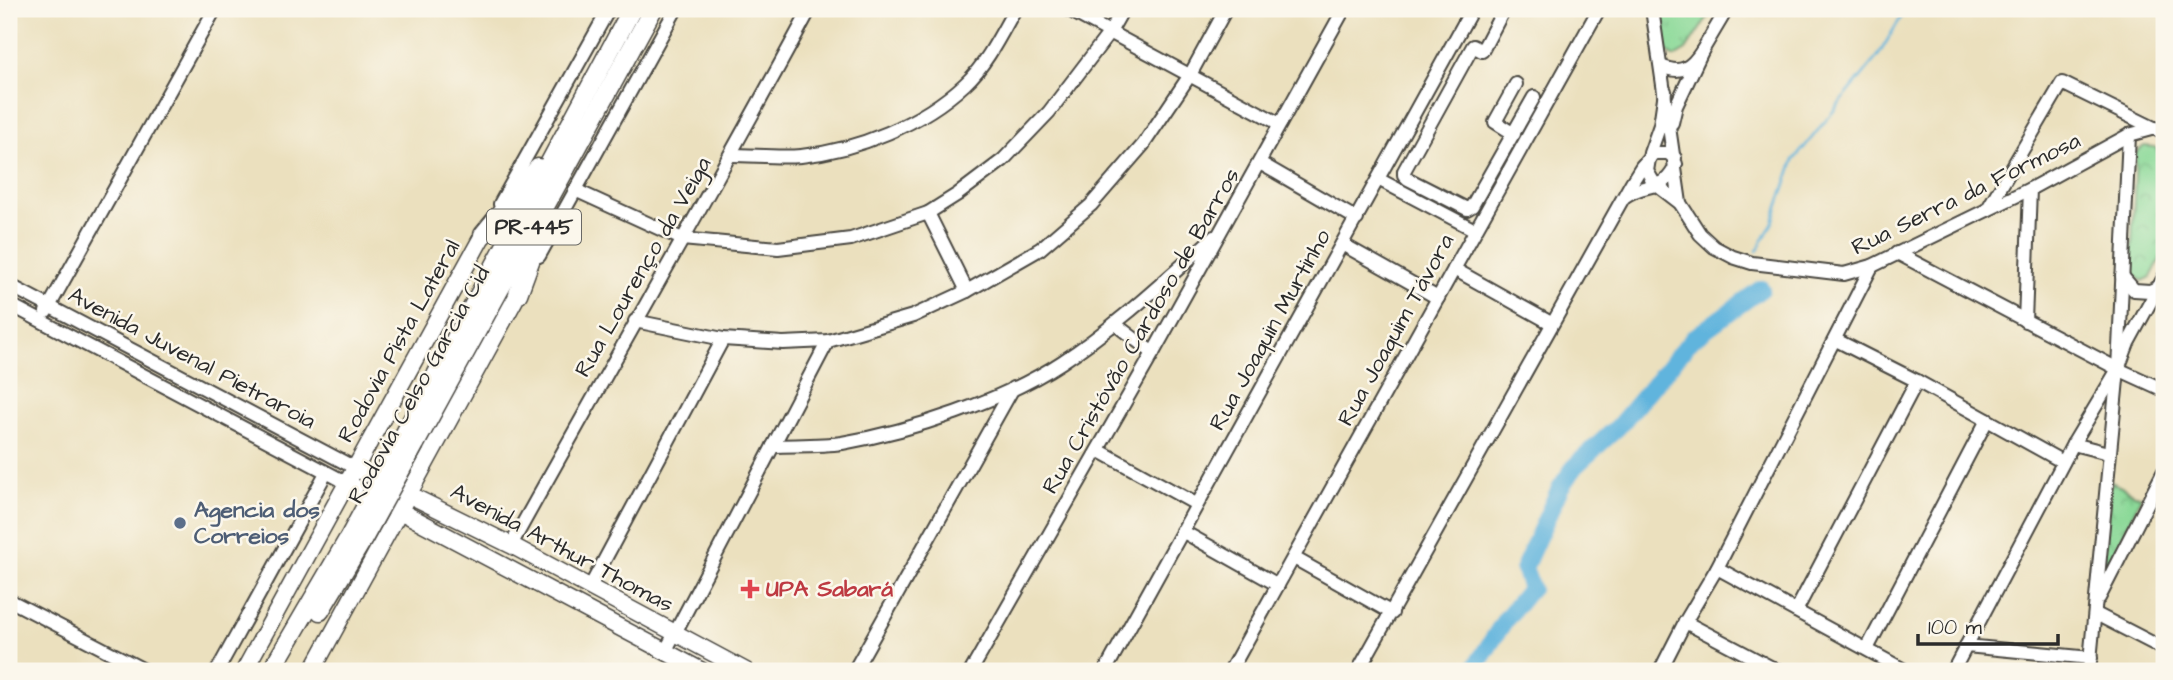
<svg xmlns="http://www.w3.org/2000/svg" width="2173" height="680" font-family="'Architects Daughter',sans-serif">
<defs>
<pattern id="grass-tufts" width="24" height="20" patternUnits="userSpaceOnUse" patternTransform="scale(1.75)"><rect width="24" height="20" fill="#8bd998"/><path d="M3 7l-1-3M5 7V3M7 7l1-3M15 17l-1-3M17 17v-4M19 17l1-3" fill="none" stroke="#78ba83"/></pattern>
<pattern id="park-crowns" width="20" height="18" patternUnits="userSpaceOnUse" patternTransform="scale(1.75)"><rect width="20" height="18" fill="#8bd998"/><path d="M2 6a3 3 0 1 1 6 0M12 15a3 3 0 1 1 6 0" fill="none" stroke="#78ba83"/></pattern>
</defs>
<rect width="100%" height="100%" fill="#fbf7ec"/>
<filter id="ink" filterUnits="userSpaceOnUse"><feTurbulence type="fractalNoise" baseFrequency=".0143" numOctaves="2"/><feDisplacementMap in="SourceGraphic" scale="14" xChannelSelector="R" yChannelSelector="G"/><feConvolveMatrix kernelMatrix="1 2 1 2 8 2 1 2 1" color-interpolation-filters="sRGB"/></filter>
<filter id="wash" filterUnits="userSpaceOnUse"><feTurbulence type="fractalNoise" baseFrequency=".00686" numOctaves="4" result="noise"/><feDisplacementMap in="SourceGraphic" scale="28" xChannelSelector="R" yChannelSelector="G"/><feGaussianBlur stdDeviation="1.57" result="paint"/><feColorMatrix in="noise" values="0 0 0 0 0 0 0 0 0 0 0 0 0 0 0 0 0 1.4 0 .05"/><feComposite in="paint" operator="in"/></filter>
<g filter="url(#wash)">
<rect width="100%" height="100%" fill="#ebe0be"/>
<path fill="url(#grass-tufts)" stroke="#5b8262" stroke-width="2" d="M1659 9H1713L1686 50 1674 57 1666 51Z"/>
<g fill="url(#park-crowns)" stroke="#5b8262" stroke-width="2">
<path d="M2144 146 2154 147 2164 153V252L2151 277 2143 281 2133 276 2131 268 2136 153Z"/>
<path d="M2111 482 2141 497 2102 582Z"/>
</g>
<g fill="none" stroke-linecap="round" stroke-linejoin="round">
<path stroke="#61b4dd" stroke-width="2.5" d="M1757 251 1773 222 1794 160 1878 56 1906 9"/>
<path stroke="#61b4dd" stroke-width="18" d="M1473 671 1505 620 1531 588 1524 568 1560 488 1575 466 1618 427 1692 339 1761 289"/>
</g>
</g>
<g filter="url(#ink)">
<g fill="none" stroke-linecap="round" stroke-linejoin="round">
<g stroke="#484641" stroke-width="16">
<g id="minor">
<path d="M1067 9 1280 124"/>
<path d="M1652 9 1680 203"/>
<path d="M1502 13 1482 51 1473 46 1404 171V175L1408 179 1467 209 1472 206 1534 97"/>
<path d="M1702 51 1727 9"/>
<path d="M1661 66C1681 75 1691 68 1702 51L1676 106 1672 123"/>
<path d="M1665 91 1660 125 1650 153 1647 171 1654 183 1680 203 1700 234 1714 247 1733 257 1752 263 1844 274 1872 266 2030 189 2129 135 2155 128"/>
<path d="M1514 134 1495 122 1516 84"/>
<path d="M731 155C754 155 778 158 801 156 858 150 922 124 965 84 986 65 1001 34 1015 9"/>
<path d="M1260 163 1357 219"/>
<path d="M1378 179 1475 230"/>
<path d="M575 190 682 239 778 248 851 239 928 213 958 194 1003 160 1049 112 1110 32 1123 9"/>
<path d="M1624 197C1645 181 1666 193 1676 164"/>
<path d="M500 204 609 9"/>
<path d="M1987 210 2062 83 2164 133"/>
<path d="M928 213 967 291"/>
<path d="M1342 244 1438 298"/>
<path d="M1897 253 2118 369 2164 390"/>
<path d="M539 256 676 9"/>
<path d="M1454 269 1551 323"/>
<path d="M2122 276 2134 290 2150 291 2159 287"/>
<path d="M9 285 355 468"/>
<path d="M9 304 347 483"/>
<path d="M46 312 215 9"/>
<path d="M635 321 723 339 783 343 828 341 913 316 967 291 1040 249 1091 205 1143 145 1190 75 1226 9"/>
<path d="M2025 321 2030 189"/>
<path d="M1115 324 1153 353"/>
<path d="M1836 340 1917 381 2063 462"/>
<path d="M2073 444 2108 453"/>
<path d="M773 446C795 445 820 446 842 443 911 431 1003 401 1062 362 1117 326 1165 280 1214 237"/>
<path d="M1098 450 1196 504"/>
<path d="M1182 531 1278 585"/>
<path d="M511 545C610 366 713 189 810 9"/>
<path d="M1294 558 1392 613"/>
<path d="M1717 568 1906 671"/>
<path d="M590 587 723 339"/>
<path d="M2099 598 2164 471"/>
<path d="M9 600 146 671"/>
<path d="M1796 611 1917 381"/>
<path d="M2096 614 2164 649"/>
<path d="M1685 622 1778 671"/>
<path d="M1966 646 2091 658"/>
<path d="M1867 649 1987 420"/>
<path d="M665 652 828 341"/>
<path d="M217 671 326 473"/>
<path d="M854 671 1013 388"/>
<path d="M971 671 1153 353 1344 9"/>
<path d="M1105 671 1472 9"/>
<path d="M1230 671 1599 9"/>
<path d="M1358 671 1632 182 1642 166 1654 153H1668L1675 158"/>
<path d="M1660 671 1685 622 1717 568 1872 266"/>
<path d="M1953 671 2073 444 2118 369 2128 343 2164 277"/>
<path d="M2089 671 2118 369 2129 135"/>
<path d="M2162 671 2164 666"/>
</g>
</g>
<g stroke="#484641" stroke-width="19">
<g id="major">
<path d="M355 468 511 545 746 671"/>
<path d="M347 483 702 671"/>
<path d="M244 671 483 235"/>
<path d="M312 671 518 294"/>
</g>
</g>
<g stroke="#484641" stroke-width="21">
<g id="highway">
<path d="M483 235 538 168"/>
<path d="M518 294 540 234"/>
<path d="M403 437 632 9"/>
<path d="M415 444 653 9"/>
<path d="M320 611 363 539"/>
<path d="M271 671 351 534"/>
</g>
</g>
<use href="#minor" stroke="#fff" stroke-width="12"/>
<use href="#major" stroke="#fff" stroke-width="16"/>
<use href="#highway" stroke="#fff" stroke-width="18"/>
<g stroke="#484641" stroke-width="21" stroke-linecap="butt">
<g id="highway-bridge">
<path d="M351 534 403 437"/>
<path d="M363 539 415 444"/>
</g>
</g>
<use href="#highway-bridge" stroke="#fff" stroke-width="18"/>
</g>
</g>
<circle fill="#5c6f8a" stroke="#fbf7ec" stroke-width="2.5" cx="180" cy="523" r="7"/>
<path fill="#e0444e" stroke="#fbf7ec" stroke-width="2.5" d="M746.5 578.5h7v7h7v7h-7v7h-7v-7h-7v-7h7z"/>
<g text-anchor="middle" dominant-baseline="central" stroke-width="5" stroke-linejoin="round" paint-order="stroke">
<rect fill="#fbf7ec" stroke="#696865" stroke-width="2" x="487" y="209.5" width="94" height="35" rx="5"/>
<g font-size="21" font-weight="bold" fill="#2b2b2b">
<text x="534" y="227">PR-445</text>
</g>
<g font-size="23" fill="#2b2b2b" stroke="#fbf7ec">
<text transform="translate(1966 194) rotate(-26)">Rua Serra da Formosa</text>
<text transform="translate(643 267) rotate(-60)">Rua Lourenço da Veiga</text>
<text transform="translate(1270 330) rotate(-61)">Rua Joaquin Murtinho</text>
<text transform="translate(1396 330) rotate(-61)">Rua Joaquim Távora</text>
<text transform="translate(1141 331) rotate(-60)">Rua Cristóvão Cardoso de Barros</text>
<text transform="translate(399 341) rotate(-61)">Rodovia Pista Lateral</text>
<text transform="translate(192 358) rotate(28)">Avenida Juvenal Pietraroia</text>
<text transform="translate(419 385) rotate(-61)">Rodovia Celso Garcia Cid</text>
<text transform="translate(562 548) rotate(28)">Avenida Arthur Thomas</text>
</g>
<g font-size="23" font-weight="bold" fill="#4e5e75" stroke="#fbf7ec" text-anchor="start">
<text x="194" y="510">Agencia dos<tspan x="194" dy="26">Correios</tspan></text>
</g>
<g font-size="23" font-weight="bold" fill="#be3a42" stroke="#fbf7ec" text-anchor="start">
<text x="766" y="589">UPA Sabará</text>
</g>
</g>
<rect width="2173" height="680" fill="none" stroke="#fbf7ec" stroke-width="35"/>
<path d="M1918 634v10h140v-10" fill="none" stroke="#2b2b2b" stroke-width="3.5"/>
<text x="1928" y="634" font-size="21" fill="#2b2b2b" stroke="#fbf7ec" stroke-width="5" paint-order="stroke">100 m</text>
</svg>
